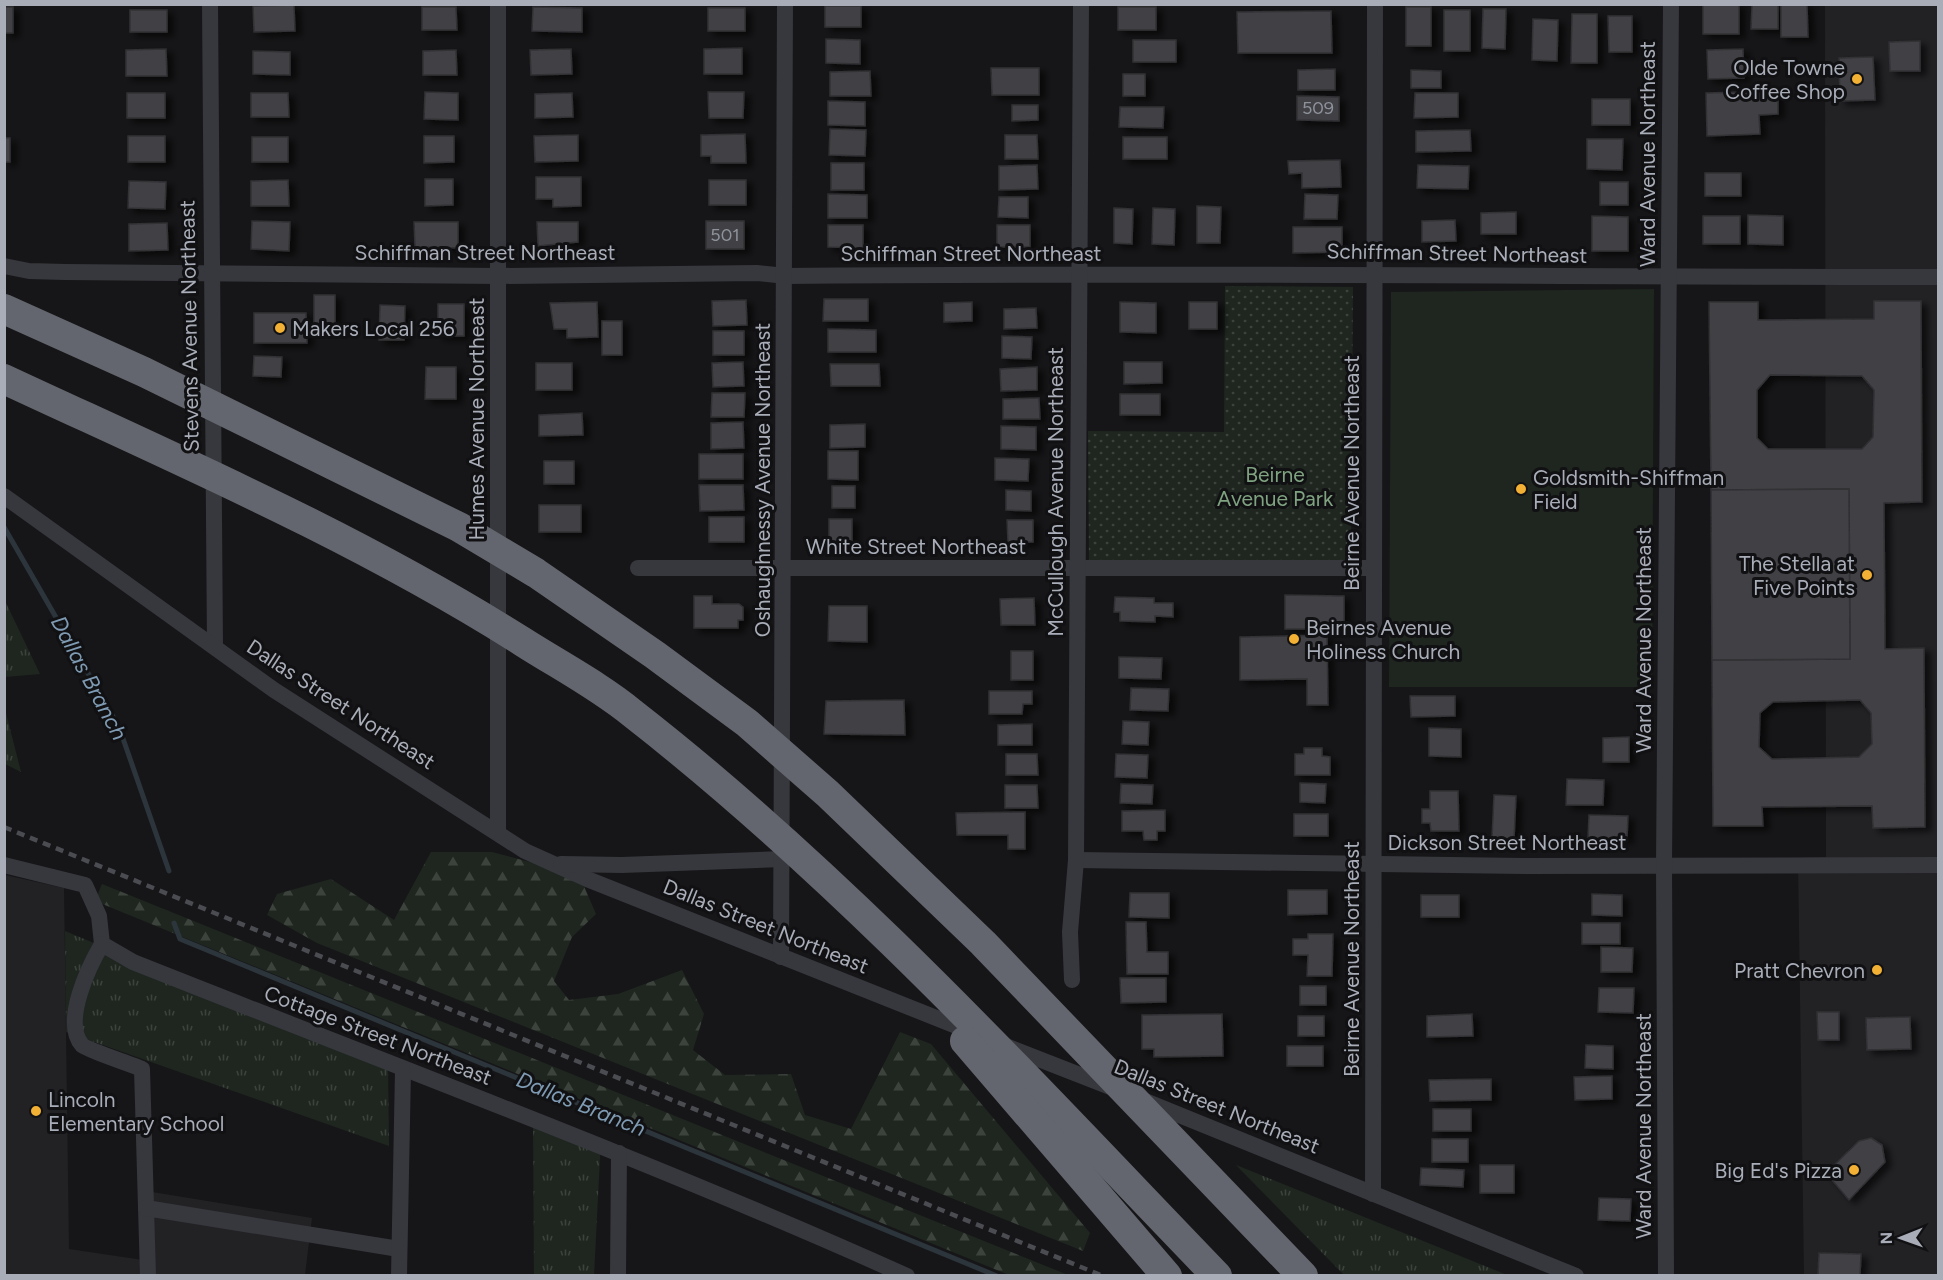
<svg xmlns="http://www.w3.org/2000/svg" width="1943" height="1280" font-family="Figtree,sans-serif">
<defs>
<pattern id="grass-tufts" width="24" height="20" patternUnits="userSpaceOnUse" patternTransform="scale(1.5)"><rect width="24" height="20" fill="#1e261f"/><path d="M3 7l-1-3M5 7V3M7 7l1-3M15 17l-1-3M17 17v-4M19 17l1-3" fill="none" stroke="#3c433d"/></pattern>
<pattern id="forest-firs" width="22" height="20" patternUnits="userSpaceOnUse" patternTransform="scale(1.5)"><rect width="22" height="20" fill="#1e261f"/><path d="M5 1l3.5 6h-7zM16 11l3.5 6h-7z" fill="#3c433d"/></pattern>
<pattern id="park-dots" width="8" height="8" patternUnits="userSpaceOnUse" patternTransform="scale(1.5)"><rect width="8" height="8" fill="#1e261f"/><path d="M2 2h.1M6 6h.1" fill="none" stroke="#3c433d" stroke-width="1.8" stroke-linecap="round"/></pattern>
<filter id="shadow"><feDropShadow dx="6" dy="4" stdDeviation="3" flood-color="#0009"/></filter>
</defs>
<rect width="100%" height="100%" fill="#161618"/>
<g fill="#222225">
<path d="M1825 5H1938V1275H1804L1798 858 1826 857Z"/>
<path d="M5 875 64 888 69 1249 143 1260 140 1190 312 1218 305 1275 5 1276Z"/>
</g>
<g fill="url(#grass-tufts)">
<path d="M5 600 7 605 40 674 5 677Z"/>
<path d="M4 709H5L21 772 5 764Z"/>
<path d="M65 931 388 1065 389 1146 66 1032Z"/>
<path d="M533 1114 601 1138 594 1275H534Z"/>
<path d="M1236 1165 1507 1275H1344Z"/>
</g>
<g fill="url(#forest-firs)">
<path d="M431 852H492L579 875 596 914 572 937 554 981 569 1000 618 994 682 970 704 1014 693 1050 725 1075 791 1074 805 1115 851 1129 900 1032 931 1044 1090 1233 1083 1251 317 943 267 915 277 894 331 879 394 920Z"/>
<path d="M102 884 1068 1275H1009L95 901Z"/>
</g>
<path fill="url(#park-dots)" d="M1225 286 1353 287 1351 560 1089 563 1088 431 1224 432Z"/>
<path fill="#1e261f" d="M1654 289 1652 687H1389L1391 292Z"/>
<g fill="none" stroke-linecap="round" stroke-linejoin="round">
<g stroke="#2c353c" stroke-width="5">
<path d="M4 527 119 727 169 871"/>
<path d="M174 923 180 939 997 1276"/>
</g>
</g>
<g fill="#404145" stroke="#303034" stroke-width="1.5" fill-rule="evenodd" filter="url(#shadow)">
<rect x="1703" y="4" width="36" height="30"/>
<path d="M1781 4H1807L1808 37H1781Z"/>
<path d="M294 5 295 31 254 32 253 6Z"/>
<path d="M1752 5H1778V29H1751Z"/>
<rect x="825" y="6" width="36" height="21"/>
<rect x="4" y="7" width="9" height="26"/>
<path d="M422 7H456L457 30H422Z"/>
<path d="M533 7 582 8V32L532 31Z"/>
<rect x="1118" y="7" width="38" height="23"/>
<rect x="1406" y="7" width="25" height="39"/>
<rect x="708" y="8" width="37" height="23"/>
<path d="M1483 9H1506L1505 49 1482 48Z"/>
<rect x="130" y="10" width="37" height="22"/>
<rect x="1444" y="10" width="26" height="41"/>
<path d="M1331 11 1332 53H1238L1237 12Z"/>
<path d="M1572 14H1597V63H1571Z"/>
<path d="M1608 16H1632V52H1609Z"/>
<path d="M1533 19 1558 20 1557 61 1532 60Z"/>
<path d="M826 39 860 40V64L826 63Z"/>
<rect x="1133" y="40" width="43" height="22"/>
<path d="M1920 41V71H1890L1889 42Z"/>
<path d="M742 48V74H704V49Z"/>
<path d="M166 49 167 76H126V50Z"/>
<path d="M571 49 572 74 531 75 530 50Z"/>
<path d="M1743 49 1744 78 1708 79 1707 50Z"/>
<path d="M456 50 457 75H423V51Z"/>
<path d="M253 51 290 52V75L253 74Z"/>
<path d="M1873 57 1875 100 1840 101 1839 58Z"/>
<path d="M991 68H1039V95H992Z"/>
<path d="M1335 69V90H1298V70Z"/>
<path d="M1411 70 1441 71V88H1411Z"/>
<path d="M870 71 871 96H830V72Z"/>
<rect x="1123" y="74" width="22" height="22"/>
<path d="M1778 91V114L1759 115 1760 134 1707 136 1706 93Z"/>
<path d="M425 92 458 93V120L424 119Z"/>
<path d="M708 92H744L743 118H709Z"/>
<rect x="127" y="93" width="38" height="25"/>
<path d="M251 93H288L289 117H251Z"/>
<path d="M572 93 573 117 535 118V94Z"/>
<path d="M1415 93H1458V117L1414 118Z"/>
<path d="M1297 96 1339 97V121L1297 120Z"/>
<rect x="1592" y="99" width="38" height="26"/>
<path d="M828 101 865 102V126L828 125Z"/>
<path d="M1012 105H1038V120L1012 121Z"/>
<path d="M1120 107H1164L1163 128 1119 127Z"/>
<path d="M830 129 866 130 865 156 829 155Z"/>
<path d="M1470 130 1471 151 1416 152V131Z"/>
<path d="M745 134 746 163H711V156H701V135Z"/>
<path d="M578 135V161L535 162 534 136Z"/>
<path d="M1005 135H1037L1038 159H1005Z"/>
<rect x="128" y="136" width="37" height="26"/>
<path d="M424 136H454V162L424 163Z"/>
<rect x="252" y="137" width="36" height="25"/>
<rect x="1123" y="137" width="44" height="22"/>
<rect x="4" y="138" width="6" height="24"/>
<path d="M1587 139H1623L1622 170 1587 169Z"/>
<path d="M1340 160 1341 187 1302 188V173L1289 174 1288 161Z"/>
<rect x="831" y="163" width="33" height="27"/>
<path d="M1037 165 1038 189 999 190V166Z"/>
<path d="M1418 165 1469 166 1468 189 1417 188Z"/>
<rect x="1705" y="173" width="36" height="23"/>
<path d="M536 177H581V206L553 207V199H536Z"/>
<path d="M425 179H453V205L425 206Z"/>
<path d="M288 180 289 206H251V181Z"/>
<rect x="709" y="180" width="37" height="25"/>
<path d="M129 181 166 182 165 209 128 208Z"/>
<rect x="1600" y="182" width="28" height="23"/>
<path d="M828 194 867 195V218H828Z"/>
<path d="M1305 194 1338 195 1337 219H1304Z"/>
<path d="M999 197H1028V218L998 217Z"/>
<path d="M1197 206 1221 207 1220 243H1197Z"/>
<path d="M1114 208 1133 209 1132 244 1114 243Z"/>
<path d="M1153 208 1175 209 1174 245 1152 244Z"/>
<path d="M1516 212V234H1481V213Z"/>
<path d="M1748 215 1783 216V245L1748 244Z"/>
<path d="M1592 216 1628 217V251H1592Z"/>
<rect x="1703" y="216" width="37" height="28"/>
<path d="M1455 220 1456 241 1422 242V221Z"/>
<path d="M252 221 290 222 289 251 251 249Z"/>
<rect x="706" y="221" width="38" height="28"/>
<path d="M414 222H458V248L415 247Z"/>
<path d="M537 222H578V242L538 246Z"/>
<path d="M167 223 168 250 129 251V224Z"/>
<path d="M828 225H863V248L828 247Z"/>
<rect x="997" y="225" width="33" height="22"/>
<path d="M1293 227H1342V252L1293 253Z"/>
<path d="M314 295H335V327L314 326Z"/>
<path d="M824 299H868V321H823Z"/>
<path d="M746 300 747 325 713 326 712 301Z"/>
<path d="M1874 301H1921L1922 502 1884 503 1885 649 1924 648 1925 827 1873 828 1872 806 1762 807 1763 826H1713L1712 660 1850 659 1849 489 1711 490 1709 302H1758V320L1874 319ZM1770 375 1862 376 1874 390 1873 437 1862 449H1768L1757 438V390ZM1860 700 1871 713 1872 744 1859 757 1772 759 1759 747 1760 713 1773 702Z"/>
<path d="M597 302 598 337 567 338V329H554L550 303Z"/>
<path d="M972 302V321L944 322V303Z"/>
<path d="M1120 302 1156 303V333L1120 332Z"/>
<rect x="1189" y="302" width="28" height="27"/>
<rect x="438" y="304" width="26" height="32"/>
<path d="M380 305 405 306 404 340H379Z"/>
<path d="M1036 308 1037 328 1004 329V309Z"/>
<path d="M254 313H306L307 343H254Z"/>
<rect x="602" y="321" width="20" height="34"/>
<path d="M828 329 876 330V352H828Z"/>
<rect x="713" y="331" width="31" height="24"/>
<path d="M1002 336 1032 337 1031 359 1002 358Z"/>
<path d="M254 356 282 357 281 377 253 376Z"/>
<path d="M743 362 744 386 713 387 712 363Z"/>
<path d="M1124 362H1162V383L1124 384Z"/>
<rect x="536" y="363" width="36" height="27"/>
<path d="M830 364H879L880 386H831Z"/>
<path d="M426 367H456V399H425Z"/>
<path d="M1037 367V390L1001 391 1000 369Z"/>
<path d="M712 393H745L744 417H711Z"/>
<rect x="1120" y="394" width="40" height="21"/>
<path d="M1039 398 1040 419H1003V399Z"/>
<path d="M582 413 583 435 539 436V415Z"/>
<path d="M743 422 744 448 711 449V423Z"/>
<path d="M865 424V447L830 448V425Z"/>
<path d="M1001 426 1036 427V450L1001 449Z"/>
<path d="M828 451H858V480L828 479Z"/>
<rect x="699" y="454" width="44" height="25"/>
<path d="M995 458 1029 459 1028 481 995 480Z"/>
<rect x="544" y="461" width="30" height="23"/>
<path d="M699 485H743L744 510 700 511Z"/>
<rect x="832" y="486" width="23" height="22"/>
<path d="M1849 489 1850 659 1712 660 1711 490Z"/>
<path d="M1006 490 1031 491V511L1006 510Z"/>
<rect x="539" y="505" width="42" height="27"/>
<rect x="709" y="517" width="35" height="25"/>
<rect x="829" y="519" width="23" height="22"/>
<path d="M1007 520H1033V542L1008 543Z"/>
<path d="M1285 595 1344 596V629H1285Z"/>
<path d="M694 596H712V604H739L743 607V620H738V628H694Z"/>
<path d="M1115 597 1154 598V603H1173V617L1155 616V622L1120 621V612H1114Z"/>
<path d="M1034 598 1035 625H1001L1000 599Z"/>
<path d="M829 606H867V642L828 641Z"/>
<path d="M1327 635 1328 705H1307V679L1240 680V637Z"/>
<rect x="1011" y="651" width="22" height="29"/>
<path d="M1119 657 1162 658 1161 679 1119 678Z"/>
<path d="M1131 688 1169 689 1168 711 1130 710Z"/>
<path d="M989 691H1032V704H1023L1022 714H989Z"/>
<path d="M1410 696H1455V716L1411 717Z"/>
<path d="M904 700 905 735 824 734 826 701Z"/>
<path d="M1123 721 1149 722 1148 745 1122 744Z"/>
<path d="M1032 724V745H998V725Z"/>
<path d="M1429 728 1461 729V757L1429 756Z"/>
<path d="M1629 737V762H1603V738Z"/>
<path d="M1304 748H1322V756L1330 757V775H1295V754H1304Z"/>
<path d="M1006 754H1037L1038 775H1006Z"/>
<path d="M1116 754 1148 755 1147 778 1115 777Z"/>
<path d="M1567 779 1604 780 1603 805H1566Z"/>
<path d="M1300 783 1326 784 1325 803 1300 802Z"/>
<path d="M1121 784 1153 785 1152 804 1120 803Z"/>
<path d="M1005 785H1037L1038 808H1005Z"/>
<path d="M1430 791H1458L1459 831H1431L1430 823H1422V809H1430Z"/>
<path d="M1494 795 1516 796 1514 839 1492 838Z"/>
<path d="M1165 810V831H1157V840H1144L1143 831H1122V811Z"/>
<path d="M1025 812V849H1008V835H957L956 813Z"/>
<rect x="1294" y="814" width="34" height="22"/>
<path d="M1589 815 1628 816 1627 839 1588 838Z"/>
<path d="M1288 890H1327V914L1288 915Z"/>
<path d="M1130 893H1169V918L1129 917Z"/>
<path d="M1592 894 1622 895V916L1592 915Z"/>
<rect x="1421" y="895" width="38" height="22"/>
<path d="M1126 922H1146L1147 952H1168V974H1127Z"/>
<rect x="1582" y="923" width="38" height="21"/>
<path d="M1308 934H1333L1332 976H1307L1308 955H1293V939H1308Z"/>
<path d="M1601 947 1633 948 1632 972H1601Z"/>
<path d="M1120 978H1166V1002L1121 1003Z"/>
<rect x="1300" y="986" width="26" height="19"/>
<path d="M1599 988H1634L1633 1013 1598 1012Z"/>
<path d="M1817 1012H1839V1040H1818Z"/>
<path d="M1222 1014 1223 1056 1154 1057V1049H1142V1015Z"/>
<path d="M1472 1014 1473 1036 1427 1037V1016Z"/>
<rect x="1298" y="1016" width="26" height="20"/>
<path d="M1910 1017 1911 1049 1867 1050 1866 1018Z"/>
<path d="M1586 1045 1613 1046V1069L1585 1068Z"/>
<rect x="1287" y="1046" width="36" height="20"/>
<path d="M1612 1076V1099L1575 1100 1574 1077Z"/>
<path d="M1491 1079V1100L1430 1101 1429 1080Z"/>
<rect x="1433" y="1109" width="38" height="22"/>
<path d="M1871 1138 1882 1145 1885 1162 1849 1200 1826 1173 1859 1141Z"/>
<rect x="1432" y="1139" width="36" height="23"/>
<rect x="1480" y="1165" width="34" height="28"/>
<path d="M1421 1168 1464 1170 1463 1187 1420 1185Z"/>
<path d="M1599 1198 1631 1199 1630 1221 1598 1220Z"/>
<path d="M1819 1253 1861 1254 1860 1276H1818Z"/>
</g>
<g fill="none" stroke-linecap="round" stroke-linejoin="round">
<g stroke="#37383d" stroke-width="16">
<path d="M210 4 215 647"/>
<path d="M4 266 29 271 65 272 499 276 757 273 786 276C1170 272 1554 277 1938 277"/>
<path d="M4 496 274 690 525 851 587 879 974 1033"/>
<path d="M638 568H1374"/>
<path d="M498 833V4"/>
<path d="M1076 860 1524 866 1938 865"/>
<path d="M561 864 622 865 783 859"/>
<path d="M4 865 85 885 99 916 102 944 133 962C392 1065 653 1162 907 1276"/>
<path d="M102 944C89 966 62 1022 82 1045 87 1050 131 1064 142 1069L148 1276"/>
<path d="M781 957 785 4"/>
<path d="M1072 980 1070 932 1076 860 1081 4"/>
<path d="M1003 1045 1113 1088"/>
<path d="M1140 1099 1576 1276"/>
<path d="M1373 1194 1375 4"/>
<path d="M146 1208 399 1249"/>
<path d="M399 1276 403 1070"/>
<path d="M618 1276 619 1153"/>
<path d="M1666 1276 1664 865 1671 4"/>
</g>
<path stroke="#4a4c52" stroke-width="4.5" stroke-dasharray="8 6" stroke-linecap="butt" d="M4 827 1103 1276"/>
<g stroke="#63666e" stroke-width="30">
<path d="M4 309 144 372 459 527 536 573 655 655 747 723 828 794 983 943 1303 1276"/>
<path d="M4 379C180 461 359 538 523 642 559 665 599 686 632 713 844 878 1031 1083 1217 1276"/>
<path d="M965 1041 1167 1276"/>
</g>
</g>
<g fill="#f2b134" stroke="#111113" stroke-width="2">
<circle cx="1857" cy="79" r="6"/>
<circle cx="280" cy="328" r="6"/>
<circle cx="1521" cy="489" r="6"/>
<circle cx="1867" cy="575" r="6"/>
<circle cx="1294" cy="639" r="6"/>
<circle cx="1877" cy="970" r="6"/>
<circle cx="36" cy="1111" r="6"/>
<circle cx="1854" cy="1170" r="6"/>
</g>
<g text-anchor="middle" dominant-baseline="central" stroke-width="6" stroke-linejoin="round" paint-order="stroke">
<g font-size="18" fill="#8e929b">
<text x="1318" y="108">509</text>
<text x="725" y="235">501</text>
</g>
<g font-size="21" fill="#a8adb8" stroke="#111113" text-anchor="end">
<text x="1845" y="67">Olde Towne<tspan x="1845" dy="24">Coffee Shop</tspan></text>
<text x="292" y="328" text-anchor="start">Makers Local 256</text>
<text x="1533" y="477" text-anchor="start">Goldsmith-Shiffman<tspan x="1533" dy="24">Field</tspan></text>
<text x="1855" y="563">The Stella at<tspan x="1855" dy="24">Five Points</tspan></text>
<text x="1306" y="627" text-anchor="start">Beirnes Avenue<tspan x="1306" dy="24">Holiness Church</tspan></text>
<text x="1865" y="970">Pratt Chevron</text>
<text x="48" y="1099" text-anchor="start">Lincoln<tspan x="48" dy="24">Elementary School</tspan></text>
<text x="1842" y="1170">Big Ed's Pizza</text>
</g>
<g font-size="21" fill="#a8adb8" stroke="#111113">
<text transform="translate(1647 154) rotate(-90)">Ward Avenue Northeast</text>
<text x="485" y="252">Schiffman Street Northeast</text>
<text x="971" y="253">Schiffman Street Northeast</text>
<text transform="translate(1457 253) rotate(1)">Schiffman Street Northeast</text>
<text transform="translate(189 326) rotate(-91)">Stevens Avenue Northeast</text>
<text transform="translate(476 419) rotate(-90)">Humes Avenue Northeast</text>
<text transform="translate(1351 473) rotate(-90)">Beirne Avenue Northeast</text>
<text transform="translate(762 480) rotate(-90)">Oshaughnessy Avenue Northeast</text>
<text transform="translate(1055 492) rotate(-90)">McCullough Avenue Northeast</text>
<text x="916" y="546">White Street Northeast</text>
<text transform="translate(1643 640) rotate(-90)">Ward Avenue Northeast</text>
<text transform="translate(341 704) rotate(33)">Dallas Street Northeast</text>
<text x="1507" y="842">Dickson Street Northeast</text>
<text transform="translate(766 926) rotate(22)">Dallas Street Northeast</text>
<text transform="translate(1351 959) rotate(-90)">Beirne Avenue Northeast</text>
<text transform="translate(378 1035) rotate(21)">Cottage Street Northeast</text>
<text transform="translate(1217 1106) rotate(22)">Dallas Street Northeast</text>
<text transform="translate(1643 1126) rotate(-90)">Ward Avenue Northeast</text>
</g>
<g font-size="21" fill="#7fa381" stroke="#111113">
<text x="1275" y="474">Beirne<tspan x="1275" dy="24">Avenue Park</tspan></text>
</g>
<g font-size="22" font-style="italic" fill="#7f9bb3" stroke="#111113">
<text transform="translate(89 678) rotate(62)">Dallas Branch</text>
<text transform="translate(581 1104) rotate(22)">Dallas Branch</text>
</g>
</g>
<rect width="1943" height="1280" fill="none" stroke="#a8adb8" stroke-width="12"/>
<g transform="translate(1901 1238) rotate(269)" stroke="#111113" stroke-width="4.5" paint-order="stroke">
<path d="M0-4.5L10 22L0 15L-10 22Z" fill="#a8adb8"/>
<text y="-9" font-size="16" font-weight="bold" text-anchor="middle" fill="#a8adb8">N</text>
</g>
</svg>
